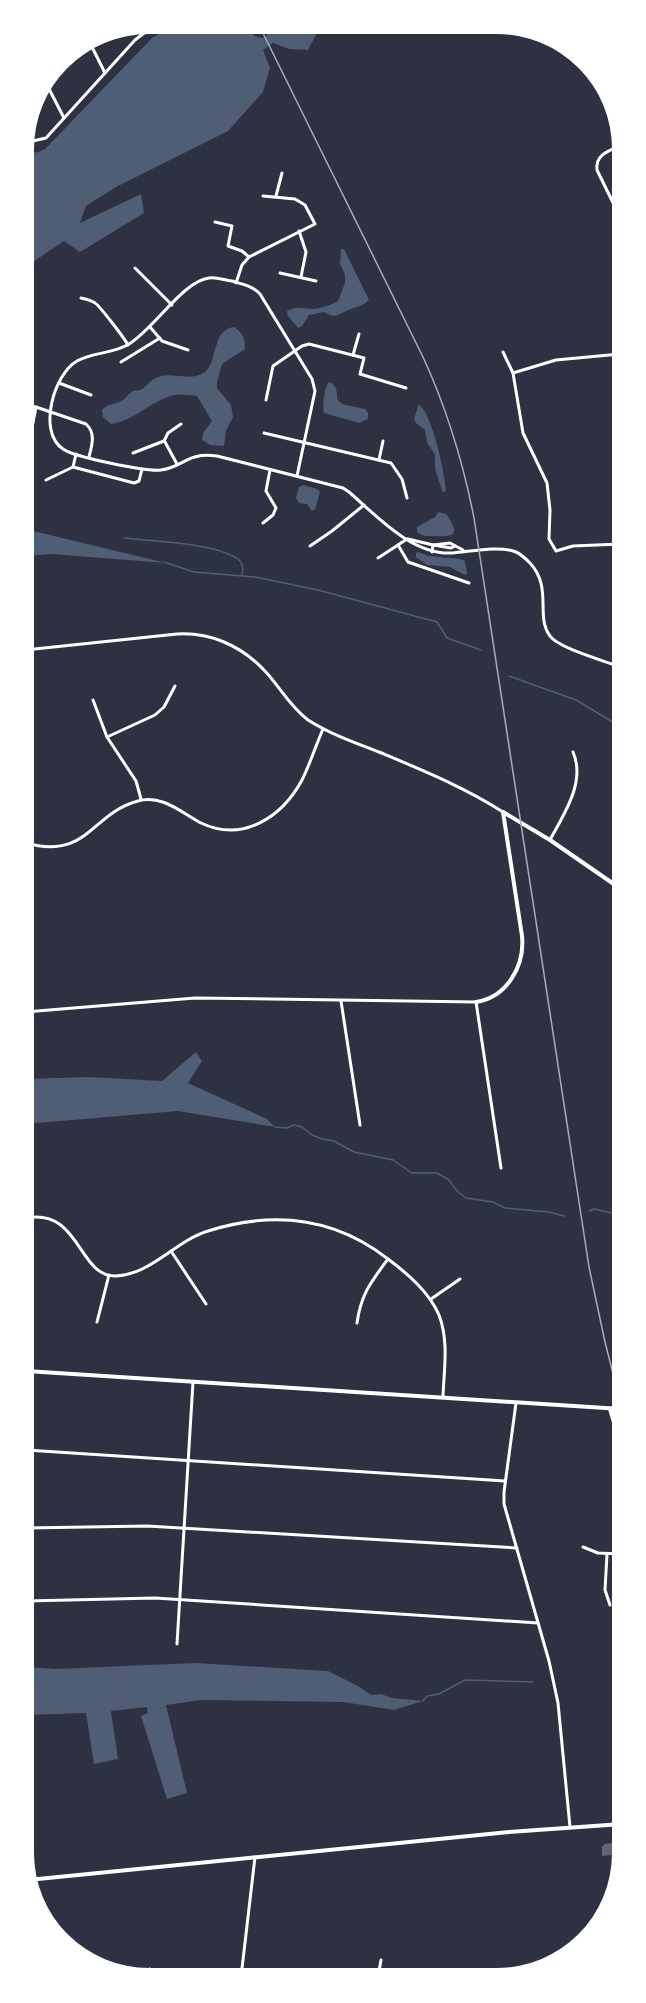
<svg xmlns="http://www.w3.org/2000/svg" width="646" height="2003" font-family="'Open Sans',sans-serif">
<rect width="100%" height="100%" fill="#2d3142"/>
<g fill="#4f5d75">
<path d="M178 24 249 25 254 36 263 38 267 36V25H321L308 50 289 49 273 43 263 50 270 68 263 92 228 131 116 187 86 206 80 223 141 194 144 213 80 252 64 241 24 268V154L38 152 45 149 153 37Z"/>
<path d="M341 249H344L369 300C363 306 358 306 351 309 339 313 337 320 324 312L309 315 302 326 298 328 288 316 287 311C297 305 303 309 313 309 322 308 331 305 338 301L345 283V274L340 264Z"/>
<path d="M234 327C243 333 245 338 245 349L222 364 217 382V388L231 405 233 417 226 431 224 446 210 445 202 440 203 433 212 421 197 396C188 395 177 393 168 397 148 404 133 421 111 424L103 417 102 410C108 403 116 405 123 400 126 398 129 393 133 391 139 389 137 392 142 389 149 384 151 379 161 376 175 373 194 382 206 371 218 359 212 330 234 327Z"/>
<path d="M329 382C337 385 337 392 337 399L342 404 365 409 368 413V419L359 423 324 413C322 406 324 388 329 382Z"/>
<path d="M419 404C433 417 444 470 446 490L443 493 435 469V454L427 443 425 430 416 423 414 419Z"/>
<path d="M303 485 317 489 320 492 315 509 312 511 307 504 299 503 296 498 299 487Z"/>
<path d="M438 512 446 514C458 531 458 538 436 536 428 536 423 537 417 532V527L435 517Z"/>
<path d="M25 529 166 563 52 554 25 556Z"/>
<path d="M418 552 429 556 460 559 465 561 467 574 465 575 450 567 427 565 416 557V553Z"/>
<path d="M196 1052 202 1061 188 1083 267 1119 275 1127 178 1111 25 1124V1079L88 1077 162 1081Z"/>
<path d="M195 1663 328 1671 358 1686 371 1695 381 1694 392 1698 423 1701 394 1710 343 1702 201 1700 166 1705 187 1793 167 1799 141 1716 148 1713 147 1707 111 1711 118 1759 94 1764 86 1713 26 1715V1667L56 1669Z"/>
</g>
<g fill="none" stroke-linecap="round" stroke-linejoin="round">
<g stroke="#4f5d75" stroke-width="1.5">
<path d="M124 538C152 541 216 543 238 559 244 564 243 569 242 576"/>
<path d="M164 562 194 572 255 577 318 590 437 622 447 638 481 650"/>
<path d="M509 676 576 700 611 721 620 724"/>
<path d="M275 1127 287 1128 294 1125 302 1127 312 1135 322 1139 334 1141 354 1152 393 1160 412 1173H437L449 1180 457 1191 466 1198 493 1202 505 1208 549 1212 564 1216"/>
<path d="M589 1211 594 1209 621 1215"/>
<path d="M423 1701 427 1696 439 1694 465 1680 533 1682"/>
</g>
</g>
<path fill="#626471" d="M620 1842 621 1854 602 1856V1846H604V1844Z"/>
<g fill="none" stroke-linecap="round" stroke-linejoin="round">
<g stroke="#fff" stroke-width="3">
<path d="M89 41 105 73"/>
<path d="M46 83 64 118"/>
<path d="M24 143 46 138 135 40 156 24"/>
<path d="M620 146C608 151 595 155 597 170L620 217"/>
<path d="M276 196 282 173"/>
<path d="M215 222 232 226 228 246 242 251 249 257"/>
<path d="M299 231 306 252 301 277"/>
<path d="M135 268 172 305"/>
<path d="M280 273 316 281"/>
<path d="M236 283 242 265 249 257 315 224 305 205 295 199 263 196"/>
<path d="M81 298C85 299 91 300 95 303 99 305 125 339 128 345"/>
<path d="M150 327 162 341 188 350"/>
<path d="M503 352 513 373 523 433 547 483 550 510 549 539 556 551 573 546 620 544"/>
<path d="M353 355 359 334"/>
<path d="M121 362 160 338"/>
<path d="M513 373 556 360 620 354"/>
<path d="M59 383 91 395"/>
<path d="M266 400 273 366 302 346 309 344 364 358 360 374 406 388"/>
<path d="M25 405 36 407 86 424C96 433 92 445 89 457"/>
<path d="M33 423 36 407"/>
<path d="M264 433 391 463 402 479 407 498"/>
<path d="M165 442 177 464"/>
<path d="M133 453 164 441 168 433 181 424"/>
<path d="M379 460 383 441"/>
<path d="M73 467 134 483 139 481 142 469"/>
<path d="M297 476 315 391 312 379 260 294C253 286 242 284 232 281 224 280 217 277 209 278 183 281 154 329 129 344 113 354 93 352 77 361 54 374 37 432 63 449 74 457 147 472 161 470 184 467 186 452 217 456L343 488 349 492C378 517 412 555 452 553 469 552 499 545 516 552 521 554 526 559 530 563 553 588 535 616 550 636 558 648 605 661 620 667"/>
<path d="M46 480 73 467 76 454"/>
<path d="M263 523 273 515 276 508 266 491 270 470"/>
<path d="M407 539 398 545 408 562 469 583"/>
<path d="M408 539 433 545 450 543 463 550"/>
<path d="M310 546 332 531 364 505"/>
<path d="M432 552 433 545 451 548 455 546"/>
<path d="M378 558 398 545"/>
<path d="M25 650 177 634C209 632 240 645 263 669 279 685 289 706 308 720 330 734 355 743 379 752 422 770 464 787 503 812"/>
<path d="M93 700 107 737 136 781 141 799"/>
<path d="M107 737 155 715 164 707 175 686"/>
<path d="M550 840C564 814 586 782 573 752"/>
<path d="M25 843C89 860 90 814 138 801 162 794 182 813 201 823 243 843 282 817 302 780 310 764 316 745 323 729"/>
<path d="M341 1001 360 1125"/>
<path d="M25 1012 195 998 476 1002 501 1168"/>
<path d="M26 1218C80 1208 78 1276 115 1276 151 1275 175 1241 208 1231 272 1211 334 1217 388 1259 408 1274 429 1292 439 1315 449 1341 444 1370 443 1396"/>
<path d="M171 1251 206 1304"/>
<path d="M431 1299 460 1279"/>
<path d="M97 1322 109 1275"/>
<path d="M357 1323C361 1294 371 1282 388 1259"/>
<path d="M516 1403 504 1492V1504L549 1661 558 1703 570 1827"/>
<path d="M26 1450 505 1481"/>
<path d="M26 1528 147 1526 517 1548"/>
<path d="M583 1547 598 1553 621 1554"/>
<path d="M607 1554 605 1590 610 1605"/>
<path d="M26 1601 155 1598 538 1623"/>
<path d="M177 1644 193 1382"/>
<path d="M149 1977 150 1969"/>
<path d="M241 1977 255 1857"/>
<path d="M378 1977 381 1960"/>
</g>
<g stroke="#fff" stroke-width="4">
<path d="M503 812 550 840 621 889"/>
<path d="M476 1002C507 997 525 966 522 936L503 812"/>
<path d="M26 1371 621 1409"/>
<path d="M610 1409 621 1446"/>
<path d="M28 1880 509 1832 622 1824"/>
</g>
<path stroke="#abadb3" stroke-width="1.5" d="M259 25 423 357C447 409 463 462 474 518L589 1267 605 1342 621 1405"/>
</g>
<path d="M0 0H646V2003H0ZM149 34H497A115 115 0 0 1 612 149V1853A115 115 0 0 1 497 1968H149A115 115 0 0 1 34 1853V149A115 115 0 0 1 149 34Z" fill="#fff" fill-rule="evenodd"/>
</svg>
